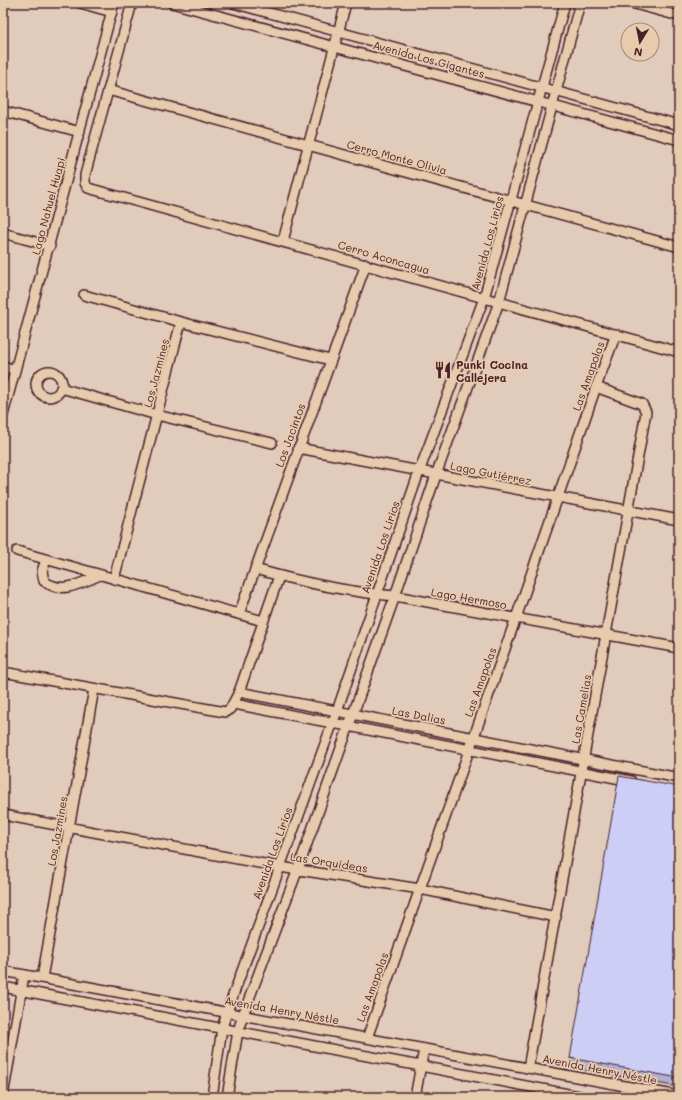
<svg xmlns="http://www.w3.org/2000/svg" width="682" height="1100" font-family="Mali,sans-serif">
<rect width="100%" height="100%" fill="#e1ccbc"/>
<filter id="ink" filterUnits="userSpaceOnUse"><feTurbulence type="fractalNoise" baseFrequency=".025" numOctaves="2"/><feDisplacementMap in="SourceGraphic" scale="8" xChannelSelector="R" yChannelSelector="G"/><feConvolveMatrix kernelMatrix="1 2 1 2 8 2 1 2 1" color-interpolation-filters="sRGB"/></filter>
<g filter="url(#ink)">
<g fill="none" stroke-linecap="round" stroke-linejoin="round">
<g stroke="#4a1f2b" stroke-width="12">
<g id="street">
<path d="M80 3 112 12"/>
<path d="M132 3 85 175V183L88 188 679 352"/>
<path d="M172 3 679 140"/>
<path d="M233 3 679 125"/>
<path d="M631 3 679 16"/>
<path d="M108 90 679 247"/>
<path d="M3 111 80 132"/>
<path d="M3 233 50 246"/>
<path d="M283 241 346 3"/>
<path d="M84 295 181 322"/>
<path d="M3 366 15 370"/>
<circle cx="49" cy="384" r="13"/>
<path d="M61 388 157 415 272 443"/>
<path d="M3 415 114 3"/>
<path d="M298 448 679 520"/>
<path d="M17 551 263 621"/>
<path d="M46 560 42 571 44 581C62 595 81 583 100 575"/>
<path d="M255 569C300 582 348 592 395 596L679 648"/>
<path d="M114 579 181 322 330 360"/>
<path d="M239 614 366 264"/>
<path d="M3 672 225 712 230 709 239 692 679 778"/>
<path d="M239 692 279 576"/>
<path d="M234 704 631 781"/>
<path d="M3 815 280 867 420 889 556 917"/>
<path d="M3 971 679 1096"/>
<path d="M42 978 94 689"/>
<path d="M3 987 584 1097"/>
<path d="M367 1038 516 618 596 387 616 334"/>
<path d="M528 1068 646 412 642 404 596 387"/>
<path d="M3 1096 24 975"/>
<path d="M212 1097 222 1028 227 1012 337 711 419 472 484 298 565 3"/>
<path d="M227 1097 238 1031 243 1015 298 869 395 596 436 475 499 302 580 3"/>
<path d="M415 1097 424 1049"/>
</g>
</g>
<use href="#street" stroke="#e6ccad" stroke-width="9"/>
</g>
<path fill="#afb1d4" stroke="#4a1f2b" d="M679 787V1087L578 1069 570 1058Z"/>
<path fill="#cccef6" stroke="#4a1f2b" d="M619 776 679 787V1078L570 1058Z"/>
</g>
<defs>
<g id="restaurant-bare" transform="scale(1.38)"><path d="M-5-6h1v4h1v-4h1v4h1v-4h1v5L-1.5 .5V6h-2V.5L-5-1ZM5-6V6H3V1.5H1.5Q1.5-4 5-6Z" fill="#4a1f2b" stroke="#e6ccad" stroke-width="2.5" paint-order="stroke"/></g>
</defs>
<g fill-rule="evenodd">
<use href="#restaurant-bare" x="443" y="370"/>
</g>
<g text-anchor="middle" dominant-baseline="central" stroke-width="3.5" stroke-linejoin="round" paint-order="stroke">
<g font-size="11" fill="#4a1f2b" stroke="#e6ccad">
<text transform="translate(429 59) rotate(15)">Avenida Los Gigantes</text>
<text transform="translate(397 157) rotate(15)">Cerro Monte Olivia</text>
<text transform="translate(48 206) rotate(-75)">Lago Nahuel Huapi</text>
<text transform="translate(487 243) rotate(-75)">Avenida Los Lirios</text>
<text transform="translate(384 257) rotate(16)">Cerro Aconcagua</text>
<text transform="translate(156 373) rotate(-75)">Los Jazmines</text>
<text transform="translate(588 376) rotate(-70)">Las Amapolas</text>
<text transform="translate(290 435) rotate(-70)">Los Jacintos</text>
<text transform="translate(491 473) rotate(11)">Lago Gutiérrez</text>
<text transform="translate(380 547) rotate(-71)">Avenida Los Lirios</text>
<text transform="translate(469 598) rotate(10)">Lago Hermoso</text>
<text transform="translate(480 682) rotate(-70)">Las Amapolas</text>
<text transform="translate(581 709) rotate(-80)">Las Camelias</text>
<text transform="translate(419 715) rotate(11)">Las Dalias</text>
<text transform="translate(57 831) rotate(-80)">Los Jazmines</text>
<text transform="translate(272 853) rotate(-70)">Avenida Los Lirios</text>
<text transform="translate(329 862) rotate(9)">Las Orquídeas</text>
<text transform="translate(372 987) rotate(-70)">Las Amapolas</text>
<text transform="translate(282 1010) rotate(10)">Avenida Henry Néstle</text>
<text transform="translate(600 1069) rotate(11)">Avenida Henry Néstle</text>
</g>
<g font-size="11" font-weight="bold" fill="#4a1f2b" stroke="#e6ccad" text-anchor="start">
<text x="456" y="364">Punki Cocina<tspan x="456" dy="13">Callejera</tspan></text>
</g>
</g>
<rect width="682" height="1100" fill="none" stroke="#e6ccad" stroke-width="16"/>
<rect x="8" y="8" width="666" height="1084" fill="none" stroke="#4a1f2b" stroke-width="1.5" filter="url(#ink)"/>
<g transform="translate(640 42) rotate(190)"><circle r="19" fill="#e6ccad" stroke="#a88779"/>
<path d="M0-3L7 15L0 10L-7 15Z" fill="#4a1f2b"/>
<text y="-6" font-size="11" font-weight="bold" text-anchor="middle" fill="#4a1f2b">N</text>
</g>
</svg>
